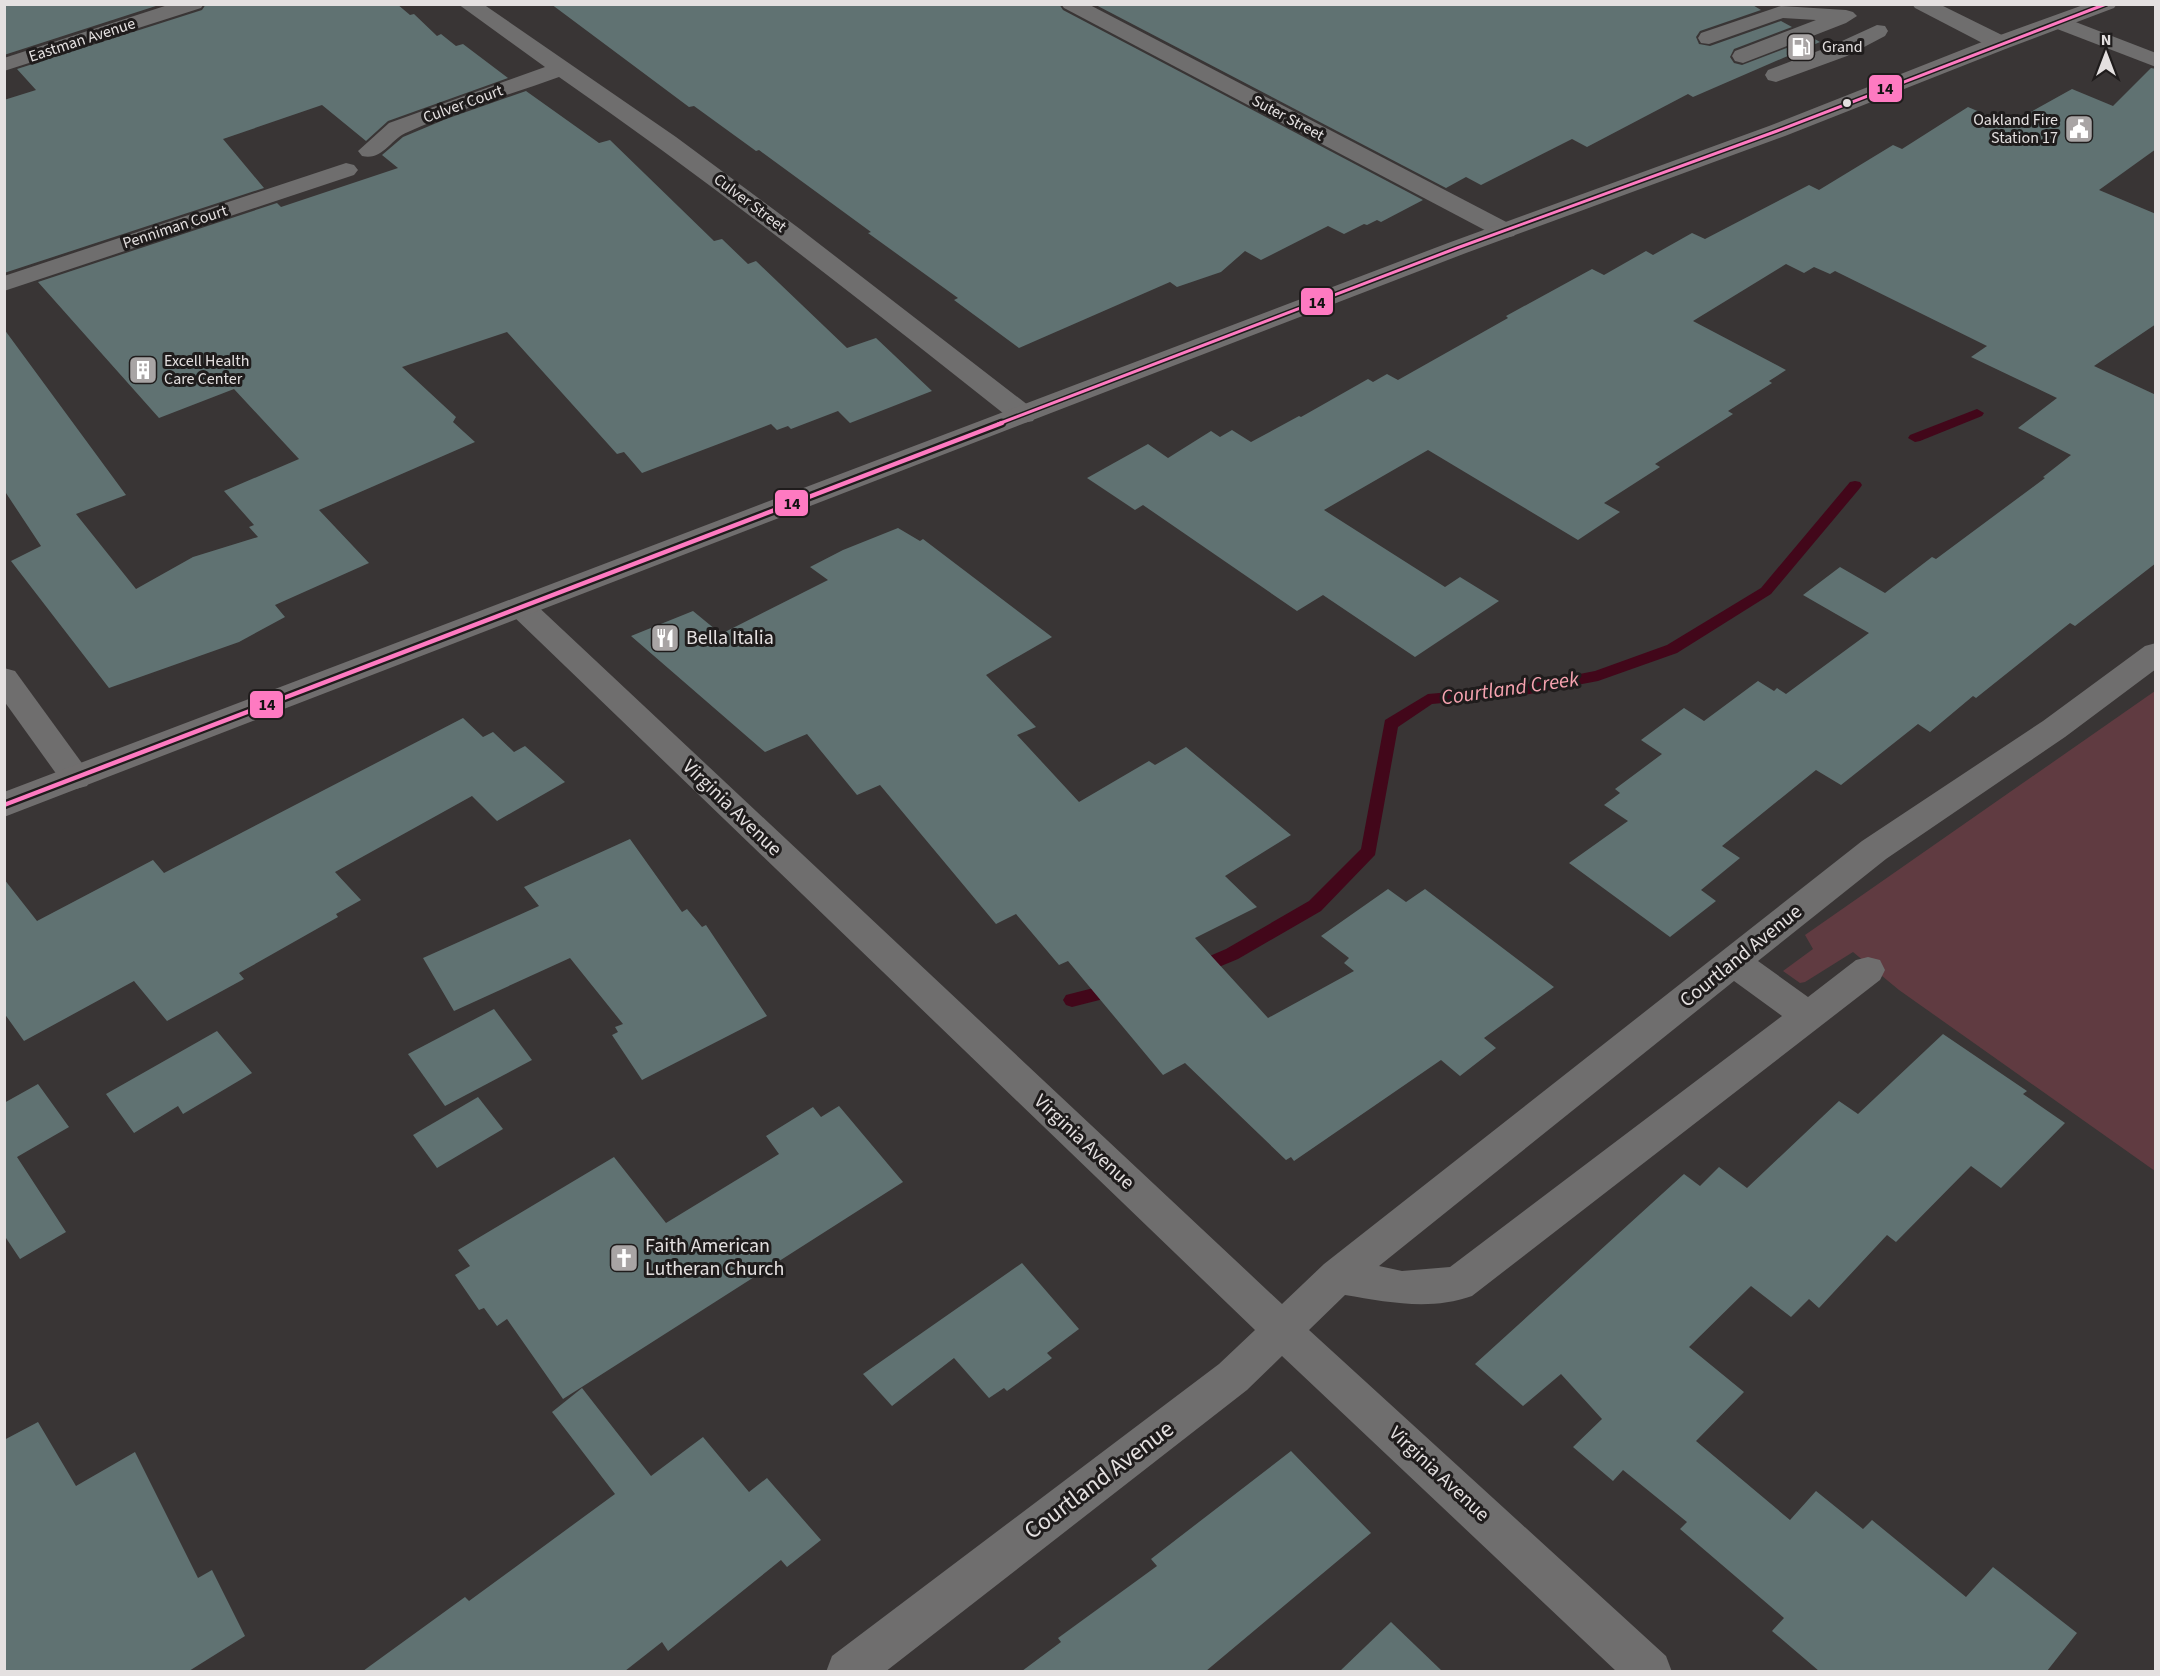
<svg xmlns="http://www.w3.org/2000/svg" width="2160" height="1676" font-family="'Source Sans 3',sans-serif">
<rect width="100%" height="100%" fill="#393535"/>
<path fill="#603b41" d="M2155 691V1171L1899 990 1853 952 1805 982 1800 983 1783 971 1813 949 1805 935Z"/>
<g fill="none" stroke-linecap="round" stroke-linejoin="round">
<g fill="#42071a" fill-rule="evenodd">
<path d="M1977 409 1984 413 1982 416 1920 441 1915 442 1908 438 1910 435Z"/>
<path d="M1855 481 1860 482 1862 485 1860 488 1771 594 1677 653 1598 681 1518 696 1432 704 1398 727 1375 855 1321 911 1238 959 1197 976 1191 974 1188 969 1191 964 1226 949 1309 901 1361 849 1385 720 1428 694 1518 686 1595 671 1667 645 1761 588 1850 482Z"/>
<path d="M1117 982 1123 984 1126 989 1123 994 1072 1007 1066 1005 1063 1000 1066 995Z"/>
</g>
</g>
<g fill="#607272">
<path d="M4 4H162L4 55Z"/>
<path d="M206 4H397L410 15 414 14 437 36 441 34 456 46 463 44 508 78 388 121 366 141 322 105 223 139 264 188 4 273V100L36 90 17 69 202 10Z"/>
<path d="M551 4H1059L1063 10 1423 200 1381 222 1377 220 1367 225 1364 224 1344 234 1328 226 1261 260 1245 251 1221 272 1177 287 1170 282 1019 348 954 300 958 298 868 233 871 232 759 150 756 151 694 106 689 107Z"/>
<path d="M1094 4H1751L1761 10 1700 31 1696 37 1699 44 1710 46 1781 21 1792 27 1734 49 1730 57 1734 63 1742 65 1813 38 1820 42 1693 97 1688 94 1587 147 1572 139 1481 185 1466 177 1446 188Z"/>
<path d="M2151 68 2156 69V149L2099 190 2156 214V324L2094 366 2156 395V563L2075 626 2070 623 1976 698 1973 696 1930 732 1918 724 1841 785 1816 770 1722 846 1740 858 1701 890 1716 901 1670 937 1569 863 1628 821 1604 805 1620 793 1615 789 1662 754 1641 740 1684 708 1704 721 1758 681 1774 691 1777 688 1786 694 1869 633 1803 595 1840 567 1885 593 1932 557 1936 559 2045 478 2043 477 2071 455 2018 428 2057 398 1971 357 1987 346 1835 271 1830 274 1814 267 1804 273 1786 264 1693 321 1786 370 1769 381 1772 383 1728 411 1733 414 1655 464 1660 467 1604 503 1620 512 1578 540 1428 450 1324 510 1445 587 1460 577 1499 601 1415 657 1323 595 1297 611 1143 505 1135 510 1087 478 1148 444 1168 458 1211 431 1220 437 1232 430 1251 442 1299 416 1301 417 1368 379 1373 382 1387 374 1398 380 1508 318 1506 316 1592 269 1604 275 1646 251 1653 255 1692 233 1705 239 1809 185 1819 190 1893 145 1902 149 1968 107 1989 116 1994 113 2013 122 2072 89 2113 106Z"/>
<path d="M526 91 599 143 610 140 714 241 722 239 748 264 756 261 847 348 876 338 932 391 850 423 838 411 791 429 788 426 777 430 771 424 642 473 624 452 617 454 507 332 402 367 456 417 453 422 475 442 319 510 369 563 275 605 285 617 239 642 109 688 11 561 41 546 4 490V329L126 495 76 514 136 589 193 557 258 537 249 527 254 525 224 491 299 459 234 389 159 418 38 282 277 203 281 207 398 168 382 155 403 137 446 119Z"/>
<path d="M898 528 920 541 923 539 1052 637 986 675 1036 727 1017 735 1079 802 1149 761 1155 765 1186 747 1291 835 1225 876 1257 907 1195 938 1268 1018 1354 971 1344 963 1349 958 1321 936 1388 889 1406 902 1425 889 1554 987 1484 1038 1496 1048 1460 1076 1441 1060 1294 1161 1291 1157 1286 1160 1185 1063 1163 1075 1068 961 1059 965 1016 914 996 924 880 785 857 795 807 734 765 752 631 636 693 611 721 634 828 580 810 567 843 550Z"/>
<path d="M463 718 483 737 493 732 514 752 525 746 565 782 497 821 472 796 335 872 361 900 336 914 338 917 239 973 244 979 167 1021 134 981 24 1041 4 1013V879L37 921 153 860 164 873Z"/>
<path d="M630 839 682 912 687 909 702 927 706 925 767 1016 642 1080 612 1035 618 1032 615 1027 623 1024 570 958 454 1011 423 958 539 906 524 887Z"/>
<path d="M494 1009 532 1060 445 1106 408 1054Z"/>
<path d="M217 1031 252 1073 183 1114 178 1106 134 1133 106 1094Z"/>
<path d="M1943 1034 2027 1091 2023 1094 2065 1123 2001 1188 1971 1166 1896 1242 1887 1235 1819 1308 1809 1299 1791 1317 1751 1286 1689 1347 1744 1392 1696 1441 1790 1520 1816 1491 1863 1529 1872 1520 1966 1597 1993 1567 2077 1633 2047 1671H1819L1772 1631 1784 1618 1680 1529 1687 1522 1623 1470 1613 1481 1573 1447 1602 1419 1561 1374 1523 1406 1475 1364 1684 1174 1700 1186 1719 1167 1747 1188 1839 1101 1858 1114Z"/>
<path d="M38 1084 69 1127 17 1157 66 1232 20 1259 4 1235V1103Z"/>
<path d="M478 1097 503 1129 437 1168 413 1135Z"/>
<path d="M839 1106 903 1182 563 1399 507 1319 497 1326 484 1308 479 1310 455 1275 470 1266 458 1250 614 1157 666 1223 779 1154 766 1136 813 1107 821 1117Z"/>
<path d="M1022 1263 1079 1329 1047 1353 1052 1358 1007 1391 1004 1388 989 1398 954 1358 892 1406 863 1374Z"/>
<path d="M582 1388 651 1476 703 1437 749 1492 767 1478 821 1540 787 1567 781 1560 668 1651 662 1642 625 1671H363L465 1597 469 1601 615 1494 552 1412Z"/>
<path d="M38 1422 76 1486 135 1452 198 1578 212 1570 245 1636 189 1671H4V1440Z"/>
<path d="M1291 1451 1371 1533 1206 1671H1022L1061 1642 1058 1638 1157 1566 1151 1559Z"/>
<path d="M1391 1622 1442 1671H1340Z"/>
</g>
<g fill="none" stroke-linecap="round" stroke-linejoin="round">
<g fill="#6f6e6e" fill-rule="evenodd">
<path d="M171 4H204L201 8 4 71V58Z"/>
<path d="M458 4H483L676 137 800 229 1033 409 1036 415 1033 421 1023 423 1013 421C864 303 715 185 559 77 509 95 457 110 408 132 390 139 383 161 362 156L358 151 389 123 545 67Z"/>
<path d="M1061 4H1088L1514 226 1517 231 1514 236 1505 238 1496 236 1064 8Z"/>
<path d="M1912 4H1939L2008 38 2011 43 2008 48 2000 49 1992 48 1915 8Z"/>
<path d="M1781 6 1846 10 1853 12 1857 16 1846 23 1743 63 1735 61 1732 56 1735 51 1816 20 1783 18 1709 44 1701 43 1698 38 1701 33Z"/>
<path d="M2060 16 2156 53V67L2052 27 2049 22 2052 17Z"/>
<path d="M1877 25 1885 26 1888 31 1885 36 1847 56 1776 82 1768 80 1765 75 1768 70 1831 46Z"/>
<path d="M346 163 354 165 358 170 354 175 4 291V276Z"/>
<path d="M522 598 532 601 1282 1304 1324 1264 1862 841 2043 721 2145 646 2156 643V669L2065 737 1886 859 1758 961 1808 997 1856 960 1868 957 1880 960 1885 970 1880 980 1472 1296C1430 1311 1387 1302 1345 1295L1309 1330 1666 1656 1672 1672H1617L1282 1356 1247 1390 885 1672H826L832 1656 1219 1364 1255 1330 512 615 507 608 512 601ZM1734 981 1782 1016 1450 1267 1402 1271 1379 1266Z"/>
<path d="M4 668 15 671 87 770 92 778 87 786 76 789 65 786 4 701Z"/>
</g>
<path fill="#706e6e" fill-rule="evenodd" d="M2086 4H2117L2114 8 2008 48 1785 136 1466 253 4 817V792L1448 243 1769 126 1992 38Z"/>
<g stroke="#1f1c1c" stroke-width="6">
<path id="bus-1-far1" d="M998 424 1457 248 1777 131 2106 4"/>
</g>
<g stroke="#1f1c1c" stroke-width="9">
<path id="bus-1" d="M4 805 1002 423"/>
</g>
<use href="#bus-1-far1" stroke="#fe7ac1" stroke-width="3"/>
<use href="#bus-1" stroke="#fe7ac1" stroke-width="4.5"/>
</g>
<defs>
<g id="fuel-square" transform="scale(1.5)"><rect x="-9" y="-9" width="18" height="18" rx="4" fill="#a8a4a4" stroke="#1f1c1c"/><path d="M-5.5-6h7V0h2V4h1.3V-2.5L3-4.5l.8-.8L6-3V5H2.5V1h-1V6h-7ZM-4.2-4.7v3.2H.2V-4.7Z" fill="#fff"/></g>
<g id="civic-square" transform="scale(1.5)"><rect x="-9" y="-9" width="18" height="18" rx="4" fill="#a8a4a4" stroke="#1f1c1c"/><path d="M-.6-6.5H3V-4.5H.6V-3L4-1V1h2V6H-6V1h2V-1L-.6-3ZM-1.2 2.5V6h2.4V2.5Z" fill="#fff"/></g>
<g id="building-square" transform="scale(1.5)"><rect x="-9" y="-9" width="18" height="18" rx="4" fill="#a8a4a4" stroke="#1f1c1c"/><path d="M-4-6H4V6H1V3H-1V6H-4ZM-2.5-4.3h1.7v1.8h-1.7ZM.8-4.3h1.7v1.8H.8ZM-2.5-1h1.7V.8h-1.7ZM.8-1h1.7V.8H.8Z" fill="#fff"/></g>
<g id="restaurant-square" transform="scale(1.5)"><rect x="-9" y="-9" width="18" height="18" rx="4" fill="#a8a4a4" stroke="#1f1c1c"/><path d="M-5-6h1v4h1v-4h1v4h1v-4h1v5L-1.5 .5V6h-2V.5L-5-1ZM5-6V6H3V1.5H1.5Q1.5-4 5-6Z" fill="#fff"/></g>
<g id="church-square" transform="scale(1.5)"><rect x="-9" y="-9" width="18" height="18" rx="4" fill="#a8a4a4" stroke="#1f1c1c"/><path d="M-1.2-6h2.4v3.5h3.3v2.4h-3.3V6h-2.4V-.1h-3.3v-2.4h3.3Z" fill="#fff"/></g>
</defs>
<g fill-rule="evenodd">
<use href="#fuel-square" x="1801" y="47"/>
<use href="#civic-square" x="2079" y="129"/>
<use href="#building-square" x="143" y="370"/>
<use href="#restaurant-square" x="665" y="638"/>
<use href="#church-square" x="624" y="1258"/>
</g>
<circle fill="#e4e0e0" stroke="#1f1c1c" stroke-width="2" cx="1847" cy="103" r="5"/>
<g text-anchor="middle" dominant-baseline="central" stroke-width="6" stroke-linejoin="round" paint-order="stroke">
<g font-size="16" fill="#e4e0e0" stroke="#1f1c1c">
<text transform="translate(82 40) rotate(-18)">Eastman Avenue</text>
<text transform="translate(463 104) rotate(-20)">Culver Court</text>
<text transform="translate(1288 118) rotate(28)">Suter Street</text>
<text transform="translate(750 203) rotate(37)">Culver Street</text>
<text transform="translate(175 227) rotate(-18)">Penniman Court</text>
</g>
<g font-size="16" fill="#e4e0e0" stroke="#1f1c1c" text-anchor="start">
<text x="1822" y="47">Grand</text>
<text x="2058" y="120" text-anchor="end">Oakland Fire<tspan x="2058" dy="18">Station 17</tspan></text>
<text x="164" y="361">Excell Health<tspan x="164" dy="18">Care Center</tspan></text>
</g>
<g font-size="20" fill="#e4e0e0" stroke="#1f1c1c" text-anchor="start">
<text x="686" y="638">Bella Italia</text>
<text x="645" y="1246">Faith American<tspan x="645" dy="23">Lutheran Church</tspan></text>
</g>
<g font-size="20" fill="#e4e0e0" stroke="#1f1c1c">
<text transform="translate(732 808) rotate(44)">Virginia Avenue</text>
<text transform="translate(1741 956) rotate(-39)">Courtland Avenue</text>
<text transform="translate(1084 1142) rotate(43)">Virginia Avenue</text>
<text transform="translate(1439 1474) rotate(43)">Virginia Avenue</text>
</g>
<g font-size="21" font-style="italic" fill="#f7a3b0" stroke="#1f1c1c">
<text transform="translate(1510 688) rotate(-8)">Courtland Creek</text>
</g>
<g font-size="24" fill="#e4e0e0" stroke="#1f1c1c">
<text transform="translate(1099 1480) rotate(-37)">Courtland Avenue</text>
</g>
</g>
<g stroke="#1f1c1c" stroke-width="2">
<rect x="1868" y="74" width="35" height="29" rx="6" fill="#fe7ac1"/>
<rect x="1300" y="287" width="34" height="29" rx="6" fill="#fe7ac1"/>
<rect x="774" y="489" width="35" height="28" rx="6" fill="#fe7ac1"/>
<rect x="249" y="690" width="35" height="29" rx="6" fill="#fe7ac1"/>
</g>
<g font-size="16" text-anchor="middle" font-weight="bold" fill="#111">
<text x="1885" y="94">14</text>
<text x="1317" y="308">14</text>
<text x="792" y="509">14</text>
<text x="267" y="710">14</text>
</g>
<rect width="2160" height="1676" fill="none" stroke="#e4e0e0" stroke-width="12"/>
<g transform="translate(2106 54)" stroke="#1f1c1c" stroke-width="4.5" paint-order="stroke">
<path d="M0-4.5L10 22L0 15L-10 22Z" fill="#e4e0e0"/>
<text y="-9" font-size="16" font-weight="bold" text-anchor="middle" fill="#e4e0e0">N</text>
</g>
</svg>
